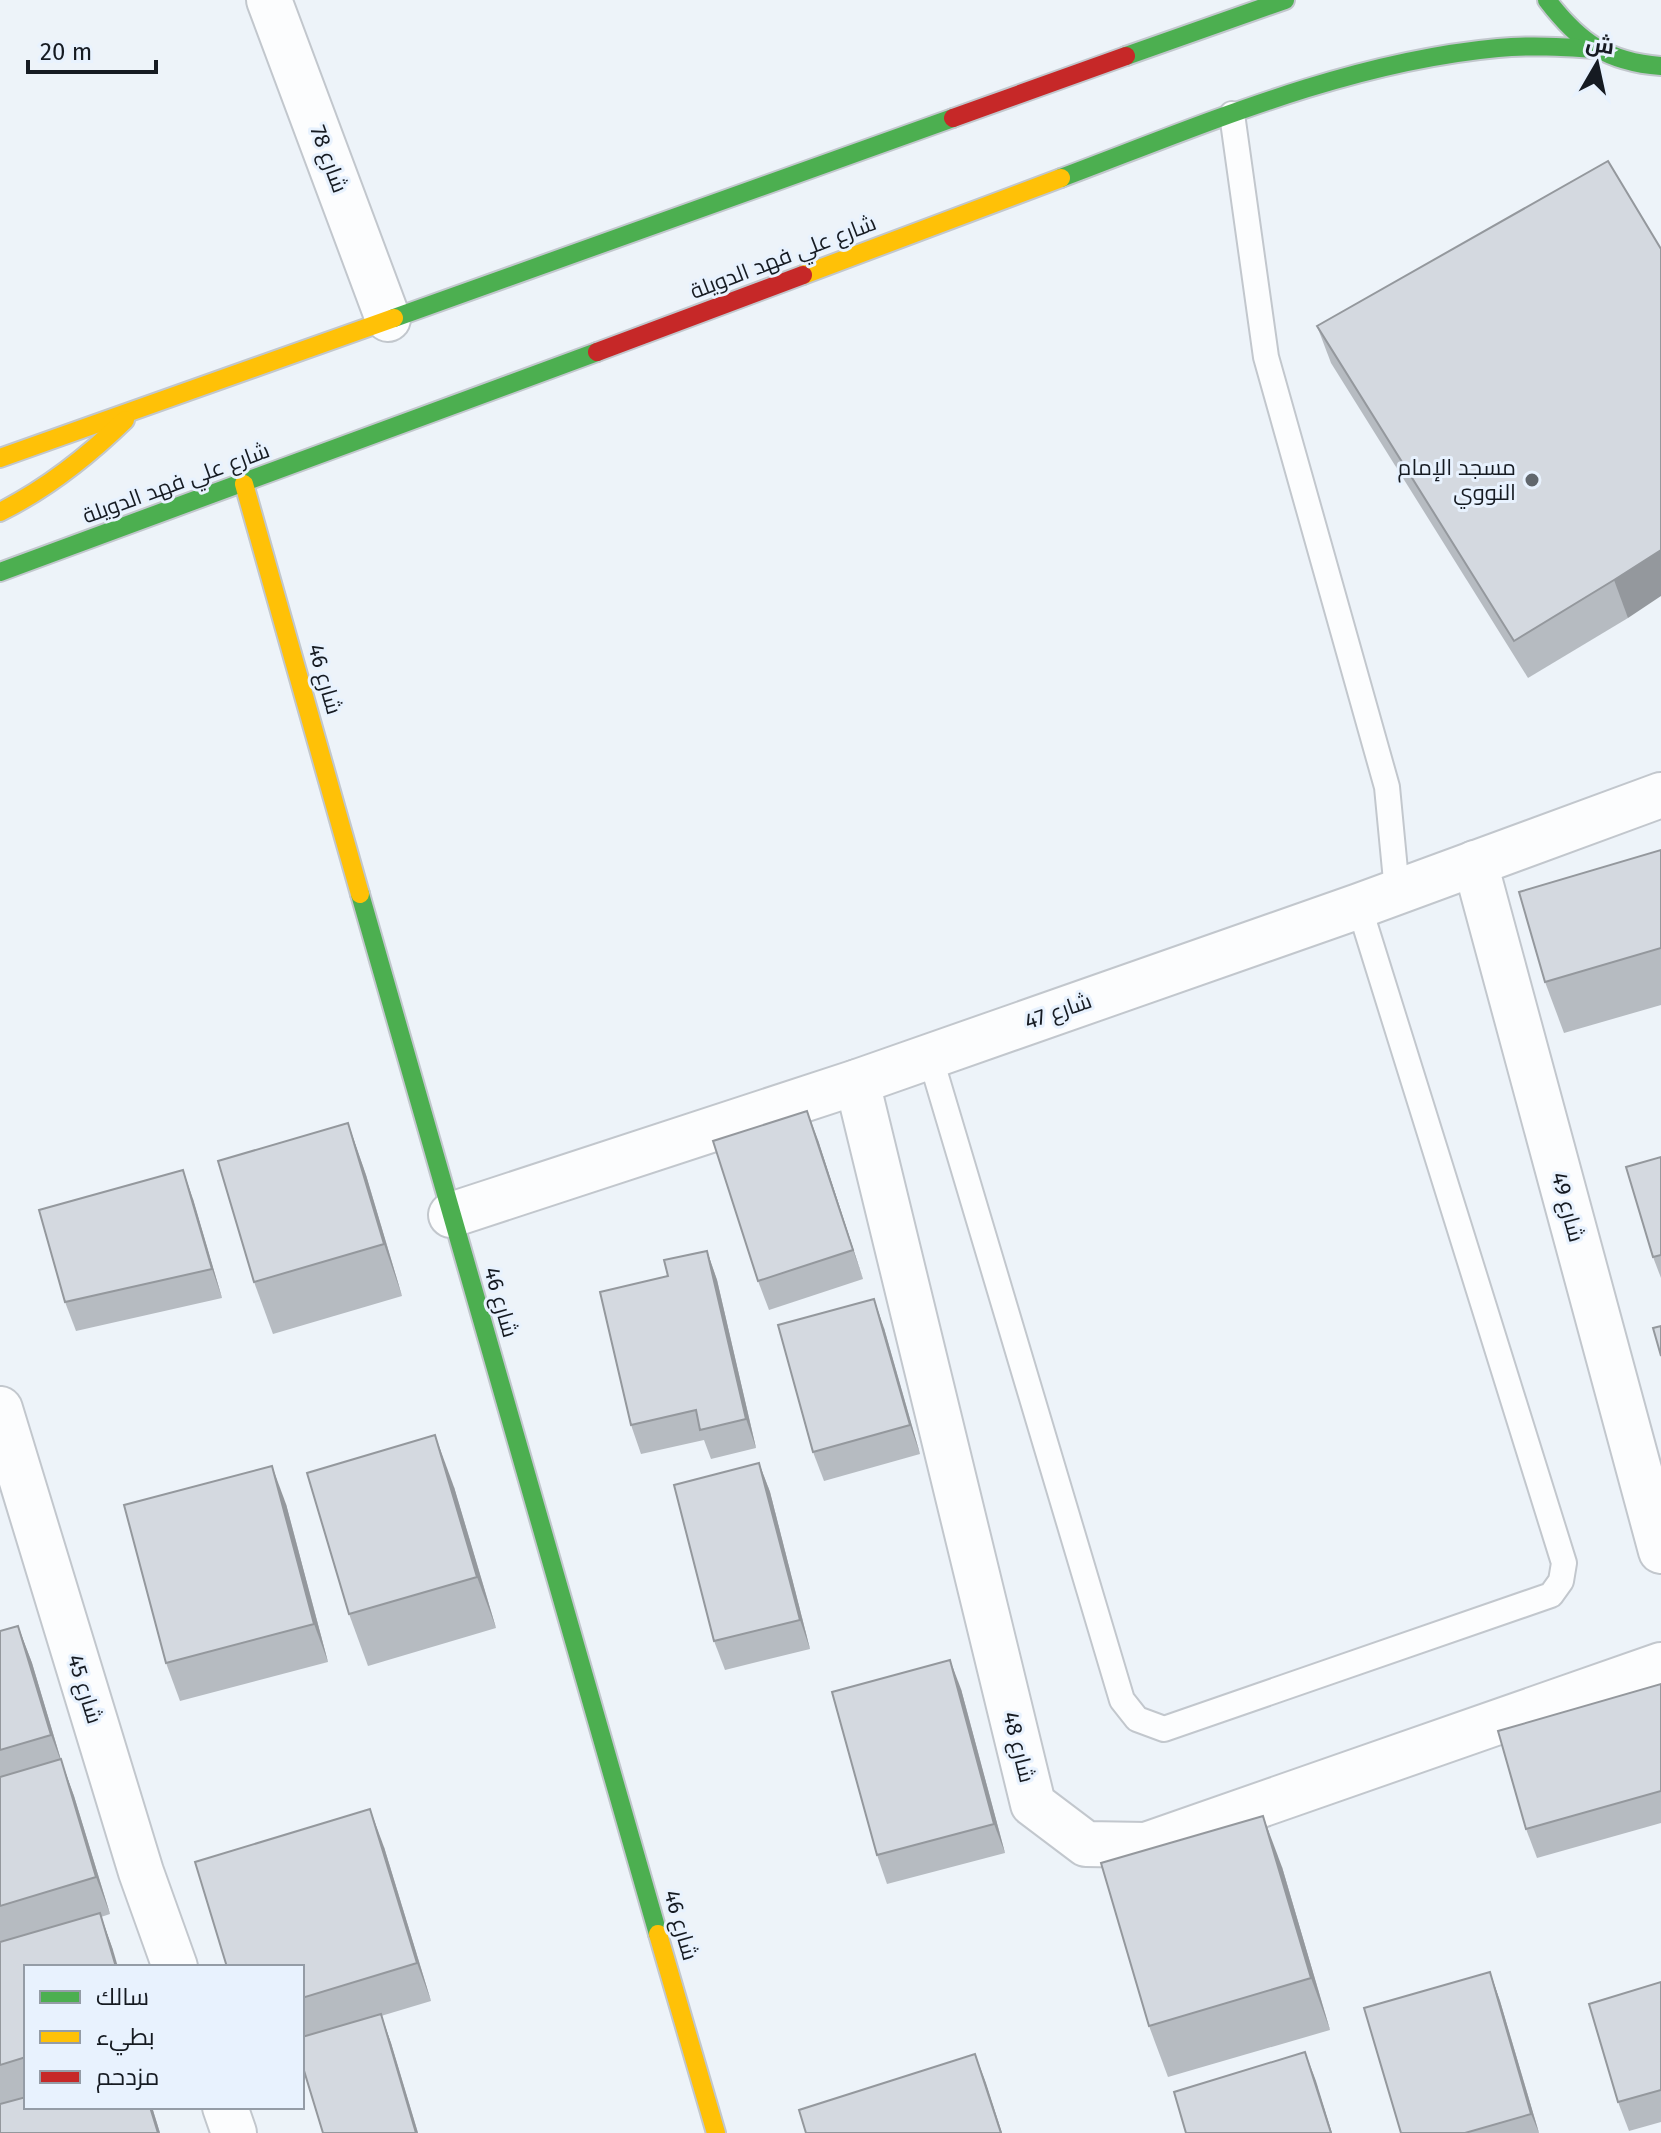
<svg xmlns="http://www.w3.org/2000/svg" width="1661" height="2133" font-family="'Fira Sans',Cairo,sans-serif">
<rect width="100%" height="100%" fill="#edf3f9"/>
<g fill="none" stroke-linecap="round" stroke-linejoin="round">
<g stroke="#c2c7cd" stroke-width="28">
<g id="lane">
<path d="M1232 114 1266 357 1387 787 1397 891"/>
<path d="M930 1056 1122 1700 1137 1719 1164 1729 1551 1595 1561 1581 1564 1563 1359 906"/>
</g>
</g>
<g stroke="#c2c7cd" stroke-width="48">
<g id="street">
<path d="M269 0 388 319"/>
<path d="M1475 863 1661 1551"/>
<path d="M857 1082 1033 1804 1086 1844 1146 1845 1661 1665"/>
<path d="M451 1215 857 1082 1359 906 1661 795"/>
<path d="M0 1409 141 1872 175 1967"/>
<path d="M225 2107 234 2133"/>
</g>
</g>
<g stroke="#c2c7cd" stroke-width="22">
<g id="fast">
<path d="M1547 0C1579 42 1607 62 1661 66"/>
<path d="M1126 56 1285 0"/>
<path d="M1061 178C1202 125 1346 62 1498 48 1530 45 1563 47 1595 49"/>
<path d="M394 318 953 118"/>
<path d="M0 572 597 352"/>
<path d="M360 894 658 1934"/>
</g>
</g>
<g stroke="#c2c7cd" stroke-width="22">
<g id="slow">
<path d="M803 275 1061 178"/>
<path d="M0 458 394 318"/>
<path d="M244 484 360 894"/>
<path d="M0 512C48 488 87 457 125 420"/>
<path d="M658 1934 716 2133"/>
</g>
</g>
<g stroke="#c2c7cd" stroke-width="22">
<g id="jam">
<path d="M953 118 1126 56"/>
<path d="M597 352 803 275"/>
</g>
</g>
<use href="#lane" stroke="#fcfdfe" stroke-width="24"/>
<use href="#street" stroke="#fcfdfe" stroke-width="44"/>
<use href="#fast" stroke="#4caf50" stroke-width="18"/>
<use href="#slow" stroke="#ffc107" stroke-width="18"/>
<use href="#jam" stroke="#c62828" stroke-width="18"/>
</g>
<g fill="#b6bbc1">
<path d="M1661 249 1628 618 1528 678 1331 363 1317 326Z"/>
<path d="M1661 850V1005L1564 1033 1545 982Z"/>
<path d="M348 1123 366 1175 402 1296 273 1334 254 1282Z"/>
<path d="M818 1140 863 1279 769 1310 758 1281Z"/>
<path d="M1661 1157V1278L1653 1257Z"/>
<path d="M193 1199 222 1298 76 1331 65 1302Z"/>
<path d="M707 1251 717 1280 756 1448 711 1459 704 1440 641 1454 631 1425 668 1276Z"/>
<path d="M884 1328 920 1454 824 1481 813 1452Z"/>
<path d="M759 1463 770 1492 810 1649 725 1670 714 1641Z"/>
<path d="M454 1487 496 1628 368 1666 349 1614Z"/>
<path d="M286 1504 328 1662 180 1701 166 1663Z"/>
<path d="M18 1626 32 1663 61 1760 74 1796 110 1914 101 1917 113 1950 26 1967V2107H152L160 2133H0V1631Z"/>
<path d="M1661 1684V1823L1537 1858 1526 1829Z"/>
<path d="M961 1689 1005 1853 887 1884 877 1855Z"/>
<path d="M384 1847 431 2001 381 2016 391 2043 418 2133H323L302 2064V1967Z"/>
<path d="M1282 1867 1330 2030 1168 2077 1149 2026Z"/>
<path d="M1490 1972 1500 2001 1539 2133H1401Z"/>
<path d="M1661 1982V2122L1629 2131 1618 2102Z"/>
</g>
<g fill="#94989d">
<path d="M1661 550V596L1628 618 1614 580Z"/>
<path d="M807 1111 818 1140 863 1279 853 1250Z"/>
<path d="M348 1123 366 1175 402 1296 384 1244Z"/>
<path d="M183 1170 193 1199 222 1298 212 1269Z"/>
<path d="M707 1251 717 1280 756 1448 746 1419Z"/>
<path d="M874 1299 884 1328 920 1454 910 1425Z"/>
<path d="M435 1435 454 1487 496 1628 477 1577Z"/>
<path d="M759 1463 770 1492 810 1649 800 1620Z"/>
<path d="M272 1466 286 1504 328 1662 314 1624Z"/>
<path d="M18 1626 32 1663 61 1760 74 1796 110 1914 96 1877 65 1772 51 1735Z"/>
<path d="M950 1660 961 1689 1005 1853 994 1824Z"/>
<path d="M370 1809 384 1847 431 2001 417 1963Z"/>
<path d="M1263 1816 1282 1867 1330 2030 1311 1978Z"/>
<path d="M100 1913 113 1950 118 1967H116Z"/>
<path d="M1490 1972 1500 2001 1539 2133 1531 2114Z"/>
<path d="M381 2014 391 2043 418 2133H416Z"/>
<path d="M1305 2052 1316 2081 1332 2133H1331Z"/>
<path d="M975 2054 986 2083 1002 2133H1001Z"/>
<path d="M150 2107H152L160 2133H158Z"/>
</g>
<g fill="#d4d9e0" stroke="#94989d" stroke-width="2">
<path d="M1608 161 1661 249V550L1614 580 1514 641 1317 326Z"/>
<path d="M1661 850V948L1545 982 1519 892Z"/>
<path d="M807 1111 853 1250 758 1281 713 1141Z"/>
<path d="M348 1123 384 1244 254 1282 218 1161Z"/>
<path d="M1661 1157V1255L1653 1257 1626 1167Z"/>
<path d="M183 1170 212 1269 65 1302 39 1210Z"/>
<path d="M707 1251 746 1419 700 1430 696 1410 631 1425 600 1292 668 1276 664 1260Z"/>
<path d="M874 1299 910 1425 813 1452 778 1325Z"/>
<path d="M1661 1326V1356L1653 1328Z"/>
<path d="M435 1435 477 1577 349 1614 307 1473Z"/>
<path d="M759 1463 800 1620 714 1641 674 1485Z"/>
<path d="M272 1466 314 1624 166 1663 124 1505Z"/>
<path d="M18 1626 51 1735 0 1750V1631Z"/>
<path d="M950 1660 994 1824 877 1855 832 1692Z"/>
<path d="M1661 1684V1791L1526 1829 1498 1731Z"/>
<path d="M61 1759 96 1877 0 1906V1777Z"/>
<path d="M370 1809 417 1963 302 1998V1967H227L195 1862Z"/>
<path d="M1263 1816 1311 1978 1149 2026 1101 1863Z"/>
<path d="M100 1913 116 1967H26V2057L0 2065V1942Z"/>
<path d="M1490 1972 1531 2114 1465 2133H1401L1364 2008Z"/>
<path d="M1661 1982V2090L1618 2102 1589 2004Z"/>
<path d="M381 2014 416 2133H323L302 2064V2037Z"/>
<path d="M1305 2052 1331 2133H1186L1174 2092Z"/>
<path d="M975 2054 1001 2133H806L799 2110Z"/>
<path d="M26 2097V2107H150L158 2133H0V2104Z"/>
</g>
<circle fill="#61676d" stroke="#e8f2fe" stroke-width="3" cx="1532" cy="480" r="8"/>
<g text-anchor="middle" dominant-baseline="central" stroke-width="6" stroke-linejoin="round" paint-order="stroke">
<g font-size="22" fill="#161b22" stroke="#e8f2fe">
<text transform="translate(329 159) rotate(70)">شارع 78</text>
<text transform="translate(783 257) rotate(-21)">شارع علي فهد الدويلة</text>
<text transform="translate(176 483) rotate(-20)">شارع علي فهد الدويلة</text>
<text transform="translate(325 679) rotate(74)">شارع 46</text>
<text transform="translate(1058 1011) rotate(-19)">شارع 47</text>
<text transform="translate(1568 1207) rotate(75)">شارع 49</text>
<text transform="translate(501 1302) rotate(74)">شارع 46</text>
<text transform="translate(85 1689) rotate(73)">شارع 45</text>
<text transform="translate(1019 1747) rotate(76)">شارع 48</text>
<text transform="translate(681 1925) rotate(74)">شارع 46</text>
</g>
<g font-size="22" fill="#161b22" stroke="#e8f2fe" text-anchor="end">
<text x="1516" y="467">مسجد الإمام<tspan x="1516" dy="25">النووي</tspan></text>
</g>
</g>
<rect x="24" y="1965" width="280" height="144" fill="#e8f2fe" stroke="#949ca6" stroke-width="2"/>
<rect x="40" y="1991" width="40" height="12" fill="#4caf50" stroke="#949ca6" stroke-width="2"/>
<text x="96" y="2005" font-size="24" fill="#161b22">سالك</text>
<rect x="40" y="2031" width="40" height="12" fill="#ffc107" stroke="#949ca6" stroke-width="2"/>
<text x="96" y="2045" font-size="24" fill="#161b22">بطيء</text>
<rect x="40" y="2071" width="40" height="12" fill="#c62828" stroke="#949ca6" stroke-width="2"/>
<text x="96" y="2085" font-size="24" fill="#161b22">مزدحم</text>
<g transform="translate(1597 64) rotate(9)" stroke="#e8f2fe" stroke-width="6" paint-order="stroke">
<path d="M0-6L14 30L0 20L-14 30Z" fill="#161b22"/>
<text y="-12" font-size="22" font-weight="bold" text-anchor="middle" fill="#161b22">ش</text>
</g>
<path d="M28 60v12h128v-12" fill="none" stroke="#161b22" stroke-width="4"/>
<text x="40" y="60" font-size="24" fill="#161b22" stroke="#e8f2fe" stroke-width="6" paint-order="stroke">20 m</text>
</svg>
